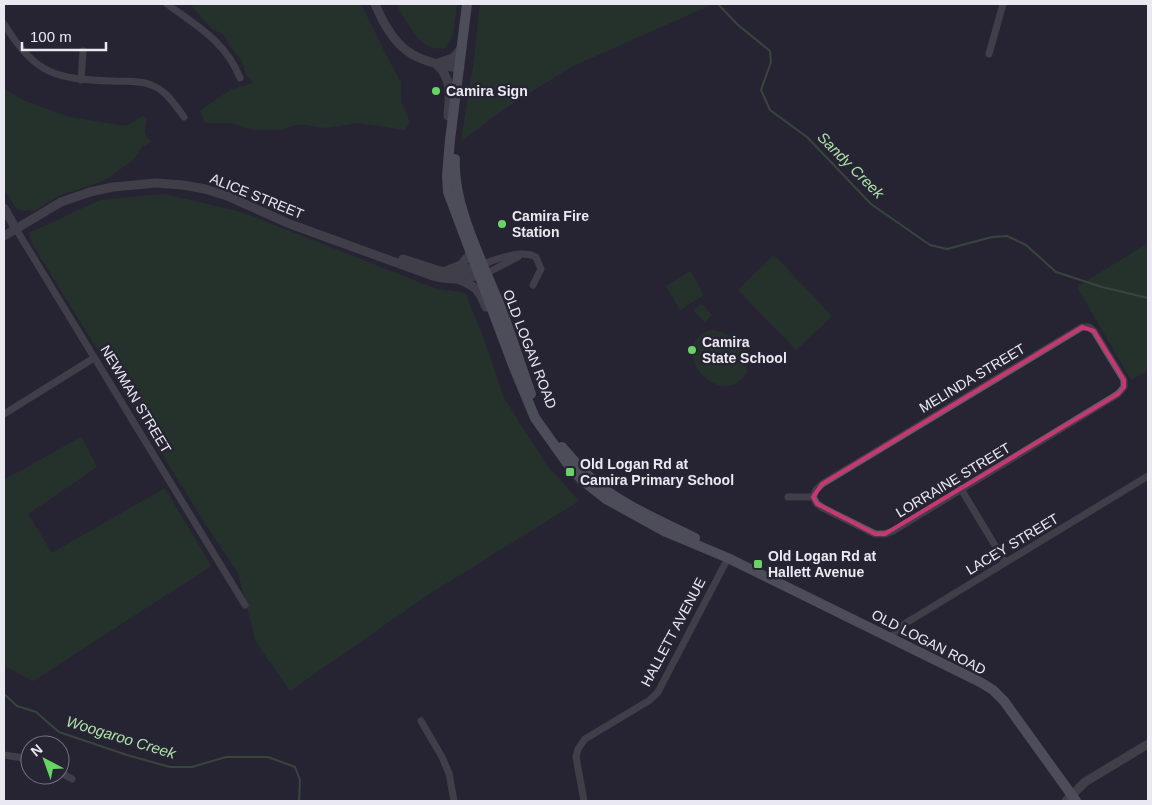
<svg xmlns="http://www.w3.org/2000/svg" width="1152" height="805" font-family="Helvetica,sans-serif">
<rect width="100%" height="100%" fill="#272533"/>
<g fill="#254324">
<path d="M194 4H361L389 61 401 82V102L408 116 409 123 405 130 357 123 325 128 299 124 280 130H253L232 123H205L200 111 230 90 253 83 246 74 242 61 231 47 223 34 212 29 192 7Z"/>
<path d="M396 4H457L453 35 444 49C438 48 432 49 428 46 415 39 404 16 396 4Z"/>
<path d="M480 4H713L571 67 507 107 461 141 473 67Z"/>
<path d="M4 89 25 101 69 117 126 126 143 116 146 119C147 131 140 130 151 142L142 147 132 161 103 181 58 196 34 211 26 210 23 211 16 208 4 189Z"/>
<path d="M164 194 241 212 434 288 465 293 482 334 504 398 546 464 579 501 426 596 290 691 256 642 238 573 206 525 33 245 29 233 100 200Z"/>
<path d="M1148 243V370L1131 380 1077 287Z"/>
<path d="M774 255 832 316 796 350 738 290Z"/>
<path d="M690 271 704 295 680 310 666 286Z"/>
<path d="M701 304 703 305 712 315 705 322 695 312V309Z"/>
<path d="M711 330C735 332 745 349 747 372 721 415 662 346 711 330Z"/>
<path d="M81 437 97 467 28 514 52 553 165 488 211 566 33 681 4 666V480Z"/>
</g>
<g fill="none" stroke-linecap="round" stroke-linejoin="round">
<g stroke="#4d6d4a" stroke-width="2">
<path d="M718 4 738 25 770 51 771 62 761 90 770 110 807 137 871 204 930 245 947 249 992 237 1007 236 1026 245 1056 272 1102 287 1148 298"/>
<path d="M4 694 17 706 36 712 59 732 127 755 170 767H192L226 757H268L295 767 300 780 299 801"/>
</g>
<g stroke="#5e5e64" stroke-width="7">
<path d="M167 4C197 26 226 42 240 78"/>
<path d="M4 24C36 75 55 79 113 81 125 82 140 80 151 85 166 90 175 105 184 117"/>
<path d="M989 54 1003 4"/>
<path d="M81 80 83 51"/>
<path d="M16 229 245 605"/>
<path d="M483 264C498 259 521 249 536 257L541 269 533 285"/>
<path d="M487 273 518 257"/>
<path d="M4 414 94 358"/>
<path d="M961 489 1005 562"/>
<path d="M788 497H813L817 504 823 508 875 534H885L893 531 1118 394 1124 387V380L1094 331 1089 327H1082L822 484 816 490 813 497"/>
<path d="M892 638 895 632 906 623 1148 476"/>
<path d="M421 721 442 757 449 773 454 801"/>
<path d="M4 755 30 759"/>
<path d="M60 772 72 779"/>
<path d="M584 801 576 757 578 749 585 739 650 700 658 692 728 558"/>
</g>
<g stroke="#5e5e64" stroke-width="9">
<path d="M375 4C394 49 412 62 460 68"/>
<path d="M438 63 453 58 462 48"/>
<path d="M436 64C452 77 450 96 448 116"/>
<path d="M4 208 16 229"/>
<path d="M4 236 61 202 90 192 113 187 156 183 183 185 205 189 227 196 290 224 433 276C452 281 466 280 484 273"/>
<path d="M403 259 440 271 453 273 482 265"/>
<path d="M448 270 461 265 471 253"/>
<path d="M460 280C476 286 480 292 486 307"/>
<path d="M1066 801 1085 782 1148 744"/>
</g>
<g stroke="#7d7c87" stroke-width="10">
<path d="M467 4 450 140 447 176 448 192 513 365 535 418 567 463 581 479 606 499 666 532 728 558 980 682 993 690 1004 701 1076 801"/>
<path d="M455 159C452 205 485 267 502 311 512 338 521 366 531 394"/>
<path d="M562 447C574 461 586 475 600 486 629 508 663 522 695 538"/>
</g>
</g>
<path d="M0 0H1152V805H0ZM1082 327 1094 331 1124 380V387L1118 394 885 534H875L817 504 813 497 822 484Z" fill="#272533" fill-opacity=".55" fill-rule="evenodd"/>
<path fill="none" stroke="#c83772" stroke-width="4" stroke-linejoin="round" d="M1082 327 1094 331 1124 380V387L1118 394 885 534H875L817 504 813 497 822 484Z"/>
<g fill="#68d465" stroke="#272533" stroke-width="2">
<circle cx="436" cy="91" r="5"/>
<circle cx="502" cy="224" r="5"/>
<circle cx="692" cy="350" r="5"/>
<rect x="565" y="467" width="10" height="10" rx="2.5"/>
<rect x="753" y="559" width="10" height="10" rx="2.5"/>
</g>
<g text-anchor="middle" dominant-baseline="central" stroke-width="5" stroke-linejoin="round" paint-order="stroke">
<g font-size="14" font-weight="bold" fill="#eae9f2" stroke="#272533" text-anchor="start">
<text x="446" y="91">Camira Sign</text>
<text x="512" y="216">Camira Fire<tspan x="512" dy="16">Station</tspan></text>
<text x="702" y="342">Camira<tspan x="702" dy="16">State School</tspan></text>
<text x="580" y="464">Old Logan Rd at<tspan x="580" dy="16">Camira Primary School</tspan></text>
<text x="768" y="556">Old Logan Rd at<tspan x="768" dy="16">Hallett Avenue</tspan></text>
</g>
<g font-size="14" fill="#eae9f2" stroke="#272533">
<text transform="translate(257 196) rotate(22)">ALICE STREET</text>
<text transform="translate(530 349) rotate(69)">OLD LOGAN ROAD</text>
<text transform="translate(972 378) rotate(-31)">MELINDA STREET</text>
<text transform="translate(136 399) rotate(59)">NEWMAN STREET</text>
<text transform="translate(953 480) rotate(-31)">LORRAINE STREET</text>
<text transform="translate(1012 544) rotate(-31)">LACEY STREET</text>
<text transform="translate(673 632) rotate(-62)">HALLETT AVENUE</text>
<text transform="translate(929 642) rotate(27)">OLD LOGAN ROAD</text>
</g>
<g font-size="15" font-style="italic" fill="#ade2a9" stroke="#272533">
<text transform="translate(851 165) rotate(45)">Sandy Creek</text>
<text transform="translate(121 737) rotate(17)">Woogaroo Creek</text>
</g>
</g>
<rect width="1152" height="805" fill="none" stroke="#eae9f2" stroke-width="10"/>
<g transform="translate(45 760) rotate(319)"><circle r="24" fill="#272533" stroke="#75737f"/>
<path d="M0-4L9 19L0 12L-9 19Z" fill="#68d465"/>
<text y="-8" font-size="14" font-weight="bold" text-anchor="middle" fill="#eae9f2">N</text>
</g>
<path d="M22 42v8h84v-8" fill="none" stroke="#eae9f2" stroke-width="2.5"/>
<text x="30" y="42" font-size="15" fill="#eae9f2" stroke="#272533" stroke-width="4" paint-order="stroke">100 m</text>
</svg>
